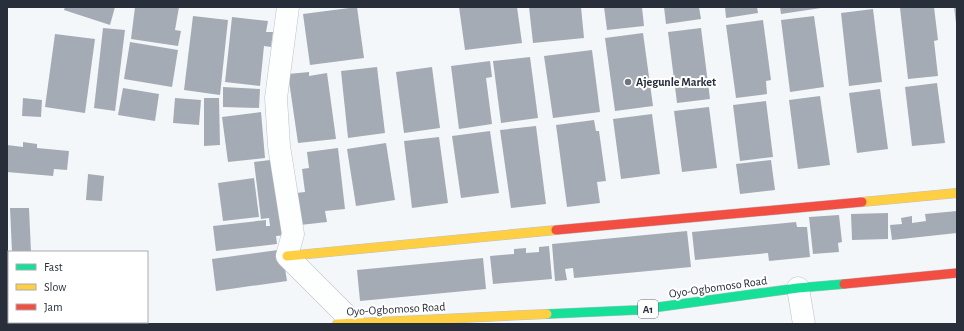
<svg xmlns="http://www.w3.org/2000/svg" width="964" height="331" font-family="'Alegreya Sans',sans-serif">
<rect width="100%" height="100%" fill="#f4f7fa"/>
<g fill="#a5abb4">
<path d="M65 7H115L110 25 64 10Z"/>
<path d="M135 7H179L175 30 181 31 178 46 131 39Z"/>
<path d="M357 7 364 58 310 65 303 14Z"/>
<path d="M459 7H517L522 43 465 50Z"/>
<path d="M529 7H581L584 38 533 43Z"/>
<path d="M604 7H642L644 26 607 30Z"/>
<path d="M664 7H699L701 19 666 24Z"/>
<path d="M725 7H757L758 13 726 18Z"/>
<path d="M780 7H821V8L781 14Z"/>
<path d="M934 7 938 40 934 41 938 76 908 79 900 8Z"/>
<path d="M954 7H957V23H956Z"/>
<path d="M873 9 882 82 849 86 841 13Z"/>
<path d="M193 16 228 20 220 95 184 90Z"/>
<path d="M814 16 824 87 790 92 781 20Z"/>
<path d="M232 17 268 21 266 32H273L271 47 264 46 260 86 225 82Z"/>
<path d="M763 20 771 80 766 81 767 94 736 98 726 25Z"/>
<path d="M103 28 125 30 115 111 94 108Z"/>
<path d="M701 28 710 99 677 103 668 32Z"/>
<path d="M643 33 653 106 615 111 605 38Z"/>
<path d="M55 34 95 39 85 113 45 107Z"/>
<path d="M130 42 178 50 172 87 124 79Z"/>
<path d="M592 50 600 112 553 118 544 56Z"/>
<path d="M530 57 538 118 501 123 493 61Z"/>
<path d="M490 61 492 77 486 78 492 124 459 129 451 66Z"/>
<path d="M377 67 385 133 348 138 341 71Z"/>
<path d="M432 67 440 128 404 133 396 72Z"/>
<path d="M309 72V76L327 73 336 139 298 143 288 74Z"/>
<path d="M937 83 945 143 912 146 905 87Z"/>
<path d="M223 87 260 89 259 108 223 107Z"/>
<path d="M123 88 159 94 155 121 118 115Z"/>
<path d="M880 89 888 149 857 153 849 93Z"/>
<path d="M820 96 830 165 798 169 789 100Z"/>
<path d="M23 98 42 100 41 117 22 116Z"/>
<path d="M175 98 201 100 199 125 173 123Z"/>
<path d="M204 98H219L220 145 204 146Z"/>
<path d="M766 101 773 157 740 161 733 105Z"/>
<path d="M709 107 717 168 682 172 674 111Z"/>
<path d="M261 112 265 158 228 162 222 117Z"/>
<path d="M652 114 660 174 621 179 613 119Z"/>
<path d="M594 120 596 131H599L606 181 597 182 600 203 567 207 556 125Z"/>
<path d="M536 126 546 204 511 208 500 130Z"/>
<path d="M490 131 499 193 461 198 452 136Z"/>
<path d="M439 137 448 203 412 208 404 141Z"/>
<path d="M23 142 37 144V148L69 151 67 170 54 169 53 176 7 172V145L23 147Z"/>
<path d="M386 143 395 200 356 206 347 149Z"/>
<path d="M338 148 345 209 325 211 327 222 300 225 296 193 305 192 302 169 309 168 307 152Z"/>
<path d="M278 159 288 235 276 236 277 244 216 251 213 226 266 220V226H270L269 218 261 219 254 162Z"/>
<path d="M771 160 775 190 740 194 736 164Z"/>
<path d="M88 174 104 176 102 201 86 200Z"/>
<path d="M254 178 259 217 223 221 218 183Z"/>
<path d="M10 208H29L31 252H12Z"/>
<path d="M957 211V233L892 240 890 225 902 224 901 218 912 216V223L926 221 925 214Z"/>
<path d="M888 213V239L852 240 851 214Z"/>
<path d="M839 215 842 242 838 243 839 252 813 254 809 217Z"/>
<path d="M796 222 797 227H807L810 257 769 261 768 253 695 260 692 232Z"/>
<path d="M687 231 691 267 574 278 573 268 565 269 567 280 555 281 552 244Z"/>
<path d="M549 246 552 279 493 284 490 256 514 254V249L526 248V253L539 252V247Z"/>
<path d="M278 250 284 262 287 281 216 291 212 259Z"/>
<path d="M483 258 486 289 360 301 357 270Z"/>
</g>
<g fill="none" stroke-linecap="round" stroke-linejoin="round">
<g stroke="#bcc1c8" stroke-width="23">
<g id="street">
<path d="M288 7 276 98 279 146 293 234 287 256 355 324"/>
<path d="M798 288 804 324"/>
</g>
</g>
<g stroke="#bcc1c8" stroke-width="10">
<path id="fast" d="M547 314 637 310 798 288 844 284"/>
</g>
<g stroke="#bcc1c8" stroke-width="10">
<g id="slow">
<path d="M862 202 957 193"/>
<path d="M287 256 556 230"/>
<path d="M337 324 547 314"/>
</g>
</g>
<g stroke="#bcc1c8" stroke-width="10">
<g id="jam">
<path d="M556 230 862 202"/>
<path d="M844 284 957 273"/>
</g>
</g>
<use href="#street" stroke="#fdfefe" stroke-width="22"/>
<use href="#fast" stroke="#16e098" stroke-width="9"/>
<use href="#slow" stroke="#ffcf43" stroke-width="9"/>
<use href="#jam" stroke="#f24e42" stroke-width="9"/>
</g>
<circle fill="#6f757e" stroke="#fff" stroke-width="1.5" cx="628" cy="82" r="4"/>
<g text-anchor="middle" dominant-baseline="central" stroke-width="4" stroke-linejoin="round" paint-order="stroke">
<rect fill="#fff" stroke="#686d76" stroke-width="1" x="638" y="300" width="20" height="18" rx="3"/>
<g font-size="11" font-weight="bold" fill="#282f3b">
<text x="648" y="309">A1</text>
</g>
<g font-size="12" font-weight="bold" fill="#282f3b" stroke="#fff" text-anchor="start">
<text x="636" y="82">Ajegunle Market</text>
</g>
<g font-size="12" fill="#282f3b" stroke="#fff">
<text transform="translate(718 287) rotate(-8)">Oyo-Ogbomoso Road</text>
<text transform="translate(396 309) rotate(-3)">Oyo-Ogbomoso Road</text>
</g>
</g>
<rect width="964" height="331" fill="none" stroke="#282f3b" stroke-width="16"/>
<rect x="8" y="251" width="140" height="72" fill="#ffffff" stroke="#a9acb1"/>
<rect x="16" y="264" width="20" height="6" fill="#16e098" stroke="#a9acb1"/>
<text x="44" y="271" font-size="12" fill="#282f3b">Fast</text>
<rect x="16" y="284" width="20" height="6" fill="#ffcf43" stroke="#a9acb1"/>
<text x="44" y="291" font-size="12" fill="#282f3b">Slow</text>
<rect x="16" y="304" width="20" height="6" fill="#f24e42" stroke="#a9acb1"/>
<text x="44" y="311" font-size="12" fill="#282f3b">Jam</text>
</svg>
